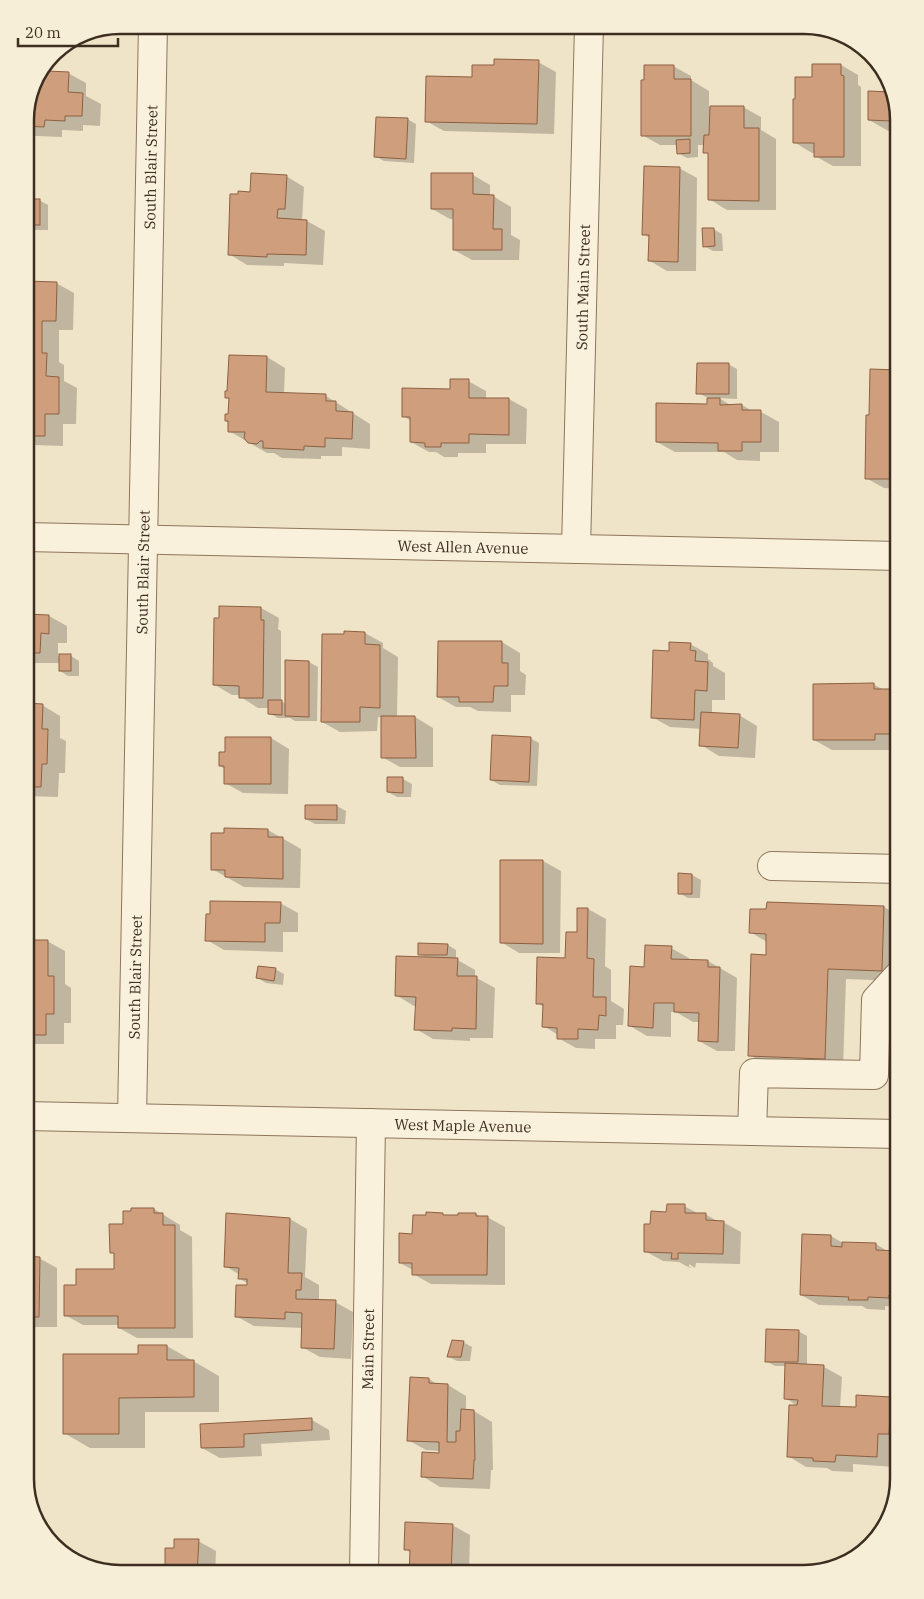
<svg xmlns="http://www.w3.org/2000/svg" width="924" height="1599" font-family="'IBM Plex Serif',serif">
<rect width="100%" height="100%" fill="#f0e4c8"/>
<g fill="#0003">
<path d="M538 62 556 72 554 134 444 131 426 121 473 79 496 67Z"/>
<path d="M841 65 858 75V85L861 87V166H833L815 156V153H812L794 142 814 78Z"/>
<path d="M673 66 691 76V80L709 91V107H743L761 117V130L776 139V210H727L709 199V154L705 152V145H698V157L687 158 678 153V145H660L642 135Z"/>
<path d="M68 73 86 83V96L101 104 100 126 83 125V131L62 130V137L36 136 25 130V114L43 75Z"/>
<path d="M407 119 416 124 414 163 384 161 375 156Z"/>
<path d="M899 119V148L892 144V133L869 120Z"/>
<path d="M679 168 697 178 696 271H667L650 261V238L643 234Z"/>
<path d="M473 175 490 185V196H493L511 207V235L520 240 519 260H472L454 250V219H450L432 209Z"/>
<path d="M286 176 304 187 302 221H307L325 231 323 265 284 263V266L247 265 229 254 251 193Z"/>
<path d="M25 200H39L48 205V230H25Z"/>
<path d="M713 229 722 234 723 251H713L704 246Z"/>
<path d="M25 282 56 283 74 293 73 330H59V362L64 365V381L77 388 76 424H63V446L34 445 25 440Z"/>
<path d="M267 357 285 368 284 394 326 396 370 424V449L342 447V456H321V459L282 458 274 453H267L229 431V423L226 421 229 415 230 400 226 397Z"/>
<path d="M728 364 737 369V399L719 398 732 406 742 405 754 412H761L779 422V452H760V461L737 460 724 452H675L657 442 708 405V398L698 393Z"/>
<path d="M899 371V489L884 488 866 478 870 417Z"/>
<path d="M468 381 486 391V399H509L527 409 526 444H486V453H458V457H444L436 452H429L411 442V421L403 416Z"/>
<path d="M261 608 279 618 278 629 281 631V701L286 704 309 662 318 667 317 721H295L290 718H278L269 713V708H258L241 697V695H232L215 685Z"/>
<path d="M25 615 49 616 67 626V643H58V656H71L79 661V676H68L60 671V663H25Z"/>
<path d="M365 633 383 643V648L398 657 397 717H415L433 728V767H400L382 757V717H378L377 731 340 732 322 722Z"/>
<path d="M502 642 520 653V671L526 675 525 695H511V712L478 711 470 707H456L438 697Z"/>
<path d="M690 644 708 654V659L713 663V666L725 673V700H712V714L739 715 757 726 755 758 719 756 701 745 702 729 670 727 652 717 670 652Z"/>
<path d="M873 684 884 690H899V744H893V750H832L814 740Z"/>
<path d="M25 705H42L60 716V738L66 741 65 773H59L58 797 25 796Z"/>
<path d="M271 738 289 749 288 794 243 793 225 783V769L220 766 226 753Z"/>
<path d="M530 738 539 743 537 786 500 785 491 780Z"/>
<path d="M403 779 412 784 411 797H397L388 792Z"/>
<path d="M306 806H337L346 811 345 824H315L306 819Z"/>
<path d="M225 830H268L301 849 300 888 244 887 212 869 225 834Z"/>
<path d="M543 861 561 871 560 953H519L501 942Z"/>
<path d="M692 875 701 880 700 898H688L679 893Z"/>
<path d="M280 903 298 913V932H283V952L224 950 207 940Z"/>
<path d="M884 907 899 916V981L846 979 843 1068 767 1065 750 1055 767 956V942L750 932Z"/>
<path d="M578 909H588L606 919 605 966 611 970V1001L624 1009 623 1025H616V1039H595V1049L576 1048 558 1038V1035L544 1026V1007L537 1003 566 959 578 933Z"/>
<path d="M25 941H47L65 951V984L71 988V1023H64V1044H25Z"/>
<path d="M448 945 456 950V959L475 970V977L495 988 493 1038H470V1041L433 1039 416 1029 417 1006H414L396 995 427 958 419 954Z"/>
<path d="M671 948 689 958V961H708L737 978 735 1051H717L699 1041 700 1022H693L676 1012H671V1037L647 1036 630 1026 646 968Z"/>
<path d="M275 969 284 974 283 985 266 983 258 978Z"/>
<path d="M684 1206 699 1214H705L719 1222H723L741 1232 740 1264 696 1263 695 1268 689 1264V1267L692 1268H690L679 1262 663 1261 645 1251 651 1225 668 1213Z"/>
<path d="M154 1209 180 1225V1230L192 1237 193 1338H137L119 1328V1325H83L65 1315 77 1286 115 1271V1254L111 1252 124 1225Z"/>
<path d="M25 1211 27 1212 26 1235 33 1239V1258H39L57 1268V1327H25Z"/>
<path d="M443 1214 447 1217 476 1214 482 1217H487L505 1227V1285L431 1284 413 1274V1270L400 1263 413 1235Z"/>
<path d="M290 1219 307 1229 305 1277 319 1285V1301L335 1302 353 1312 351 1359 320 1357 302 1347 303 1328 254 1326 236 1316 249 1284 240 1279V1275L225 1266Z"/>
<path d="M831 1236 843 1243 876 1244 889 1252H899V1307L885 1306V1310L867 1309 862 1306 819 1305 801 1295Z"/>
<path d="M798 1331 807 1336V1366L824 1367 842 1377 840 1408 857 1409 891 1398 899 1403V1444L895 1443 894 1467 853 1464V1472L832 1471 827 1468 806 1467 788 1456 798 1406 785 1398 787 1366H775L766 1361Z"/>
<path d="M25 1340 28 1342V1369H25Z"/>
<path d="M463 1342 472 1347 470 1361H457L449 1357Z"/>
<path d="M167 1346 219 1376V1412H145V1448H90L64 1433 139 1356Z"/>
<path d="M429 1379 438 1385H448L466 1396V1411H474L492 1422 493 1470H491L490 1489 440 1487 422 1476 440 1455V1451L426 1450 408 1440Z"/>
<path d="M25 1385 35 1390 32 1436H25Z"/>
<path d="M312 1420 329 1430 330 1440 261 1444 262 1456 220 1458 202 1448 201 1425Z"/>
<path d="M452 1525 470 1535 469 1574H411V1553L405 1549Z"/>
<path d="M198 1541 216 1551 215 1574H168L166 1572 176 1549Z"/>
</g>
<g fill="#cf9f7d" stroke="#8d5f41">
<path d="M494 59 539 60 537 124 425 122 426 76 472 77V65H494Z"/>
<path d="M812 64H841V75L844 76V157H814V143H793V99H795V77H812Z"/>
<path d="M644 65H674V79H691V136H641V80H644Z"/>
<path d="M47 71 69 72 68 92 83 93 82 116H65V121L45 120 44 127 25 126V114L43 74H47Z"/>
<path d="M892 87 899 119V145H891V121L868 120V91L891 92Z"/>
<path d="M710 106H744V128H759V201L708 200V153H703L704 135H709Z"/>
<path d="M376 117 408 118 406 159 374 157Z"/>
<path d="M690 139V153L677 154 676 140Z"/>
<path d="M644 166 680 167 678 262 648 261 649 235H642Z"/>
<path d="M251 173 287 175 285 209H278L277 218 307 220 306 255 267 254V257L228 255 230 194H238V191L250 192Z"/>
<path d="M431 173H473V194L494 195 493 229H502V250H453V209H431Z"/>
<rect x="25" y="199" width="15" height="26"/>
<path d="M702 228H714L715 246 703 247Z"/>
<path d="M25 281 57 282 56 321H42V353H47L46 376 59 377V414H45V436H25Z"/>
<path d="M229 355 267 356 266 392 326 394V401H336V411L353 412 352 439 325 438V447L304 446V450L263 448V441H260L257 444 248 443 244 438 245 432H228V421H225V414H228L229 398H225V391H227Z"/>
<path d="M697 363H729V394H696Z"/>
<path d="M870 369 899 370V479H865L866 415H869Z"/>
<path d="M450 379H469V398H509V435L469 434V443H441V447H425V443L410 442V417H402V388L450 389Z"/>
<path d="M707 398H720V405L742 404V410H761V442H742V451H718V443L656 442V403L707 404Z"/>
<path d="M219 606 261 607V620H264L263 698H239V686L213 685 214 618H219Z"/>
<path d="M25 614 49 615V634L41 633 40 653H25Z"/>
<path d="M344 631 365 632V644L380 645V708L360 707V722H321L322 634H344Z"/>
<path d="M438 641H502V663H508V686H494L493 702H459V697H437Z"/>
<path d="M669 642 691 643 690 650 696 651 695 661 708 662 707 691 695 690 694 720 651 718 653 650 669 651Z"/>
<rect x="59" y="654" width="12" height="17"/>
<path d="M285 660 309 661V717L285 716Z"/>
<path d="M874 683V689H899V734H875V740H813V684Z"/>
<path d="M268 700H282V715L268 714Z"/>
<path d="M25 703 43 704 42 729H48L47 764H42L41 787H25Z"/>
<path d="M701 712 740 714 738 748 699 746Z"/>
<path d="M381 716H415L416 758H381Z"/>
<path d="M492 735 531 737 529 782 490 780Z"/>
<path d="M225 737H271V784H224V766H219V752H225Z"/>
<path d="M387 777H403V793L387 792Z"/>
<path d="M305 805H337V820L305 819Z"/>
<path d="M224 828 268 829V837H283V879L225 877V870H211V833H224Z"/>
<path d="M500 860H543V944L500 943Z"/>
<path d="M678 873 692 874V894H678Z"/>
<path d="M210 901 281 902 280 923H265V942L205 941 206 914H210Z"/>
<path d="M767 902 884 906 882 971 828 969 825 1059 748 1056 751 954 766 955V934L749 933 750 909H766Z"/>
<path d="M577 908H588L587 958 594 959 593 997H606V1016L599 1015 598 1030 578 1029V1039H557V1028L542 1027 543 1004H536L537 957 565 958 566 932H577Z"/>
<path d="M25 940H48V976H54V1014H46V1035H25Z"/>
<path d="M418 943 448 944 447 955H418Z"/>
<path d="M645 945 672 946 671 959 708 960V967H720L718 1042 698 1041 699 1013 674 1012V1003H654L653 1028 628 1026 630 966 644 967Z"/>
<path d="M396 956 458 958 457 976H477L476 1029 452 1028V1031L414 1030 416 997 395 996Z"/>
<path d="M258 966 276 968 274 981 256 978Z"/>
<path d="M667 1204H685V1213H706V1220L724 1221 723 1254 678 1253V1259H671L672 1253 644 1252V1224H650L651 1211 666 1212Z"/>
<path d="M131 1208H154V1213H163V1225H175V1328H118V1316H64V1285H76V1269H114V1253H110L109 1224H123V1211H131Z"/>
<path d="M426 1212 443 1213V1215H458V1213H476V1216H488L487 1275H412V1263H399V1233L412 1234 413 1215H426Z"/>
<path d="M226 1213 290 1218 288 1273H302L301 1290H296V1299L336 1300 334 1349 301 1348 302 1313 285 1312V1319L235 1317 236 1285H247V1279H238L239 1268 224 1267Z"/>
<path d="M802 1234 831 1235V1246L842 1247V1242L876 1243V1250L899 1251V1296L889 1295V1298L868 1297V1300H848L849 1297 800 1295Z"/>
<path d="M25 1256 40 1257 39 1317H25Z"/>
<path d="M766 1329 799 1330 798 1362H765Z"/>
<path d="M452 1340 464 1341 461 1357H447Z"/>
<path d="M138 1345H167V1360H194V1397L119 1398V1434H63V1354H138Z"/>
<path d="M785 1363 824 1365 822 1406 856 1407V1395L891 1397 889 1434H878L877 1457 836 1455 835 1462 813 1461V1458L787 1457 789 1405H797L798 1400 784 1399Z"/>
<path d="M410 1377 429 1378V1383L448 1384 447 1442H456V1431H460L461 1409 474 1410 475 1460H474L473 1479 421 1477 422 1452 439 1453V1442L407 1441Z"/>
<path d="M312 1418V1430L244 1434V1447L201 1448 200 1424Z"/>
<path d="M405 1522 453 1524 451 1574H409L410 1550H404Z"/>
<path d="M174 1539H199L197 1574 165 1573V1548H174Z"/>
</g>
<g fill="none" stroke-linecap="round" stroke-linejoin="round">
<g stroke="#8d765c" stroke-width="30">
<g id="minor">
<path id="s1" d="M25 537 899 556"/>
<path id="s2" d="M576 549 589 25"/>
<path d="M772 866 899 869"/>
<path id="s3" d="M25 1116 899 1134"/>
<path id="s4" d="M132 1118 153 25"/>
<path d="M752 1131 754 1073 874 1075 876 1000 899 975"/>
<path id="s5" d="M364 1574 371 1123"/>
</g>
</g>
<use href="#minor" stroke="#faf1dc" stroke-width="28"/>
</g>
<g text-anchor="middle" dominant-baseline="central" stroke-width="5" stroke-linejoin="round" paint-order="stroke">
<g font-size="15" fill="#3d2e20" stroke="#f7eed8">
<text stroke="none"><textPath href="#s4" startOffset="951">South Blair Street</textPath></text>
<text stroke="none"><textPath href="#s2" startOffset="262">South Main Street</textPath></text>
<text stroke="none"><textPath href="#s1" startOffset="438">West Allen Avenue</textPath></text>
<text stroke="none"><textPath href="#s4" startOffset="546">South Blair Street</textPath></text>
<text stroke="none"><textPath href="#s4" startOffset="141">South Blair Street</textPath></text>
<text stroke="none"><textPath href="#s3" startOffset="438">West Maple Avenue</textPath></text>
<text stroke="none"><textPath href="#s5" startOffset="225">Main Street</textPath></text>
</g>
</g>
<path d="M0 0H924V1599H0ZM120 34H804A86 86 0 0 1 890 120V1479A86 86 0 0 1 804 1565H120A86 86 0 0 1 34 1479V120A86 86 0 0 1 120 34Z" fill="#f7eed8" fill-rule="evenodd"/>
<path fill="none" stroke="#3d2e20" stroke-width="2.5" d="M120 34H804A86 86 0 0 1 890 120V1479A86 86 0 0 1 804 1565H120A86 86 0 0 1 34 1479V120A86 86 0 0 1 120 34Z"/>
<path d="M18 38v8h100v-8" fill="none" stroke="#3d2e20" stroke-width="2.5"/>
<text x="25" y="38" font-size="15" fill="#3d2e20" stroke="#f7eed8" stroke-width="4" paint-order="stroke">20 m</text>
</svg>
